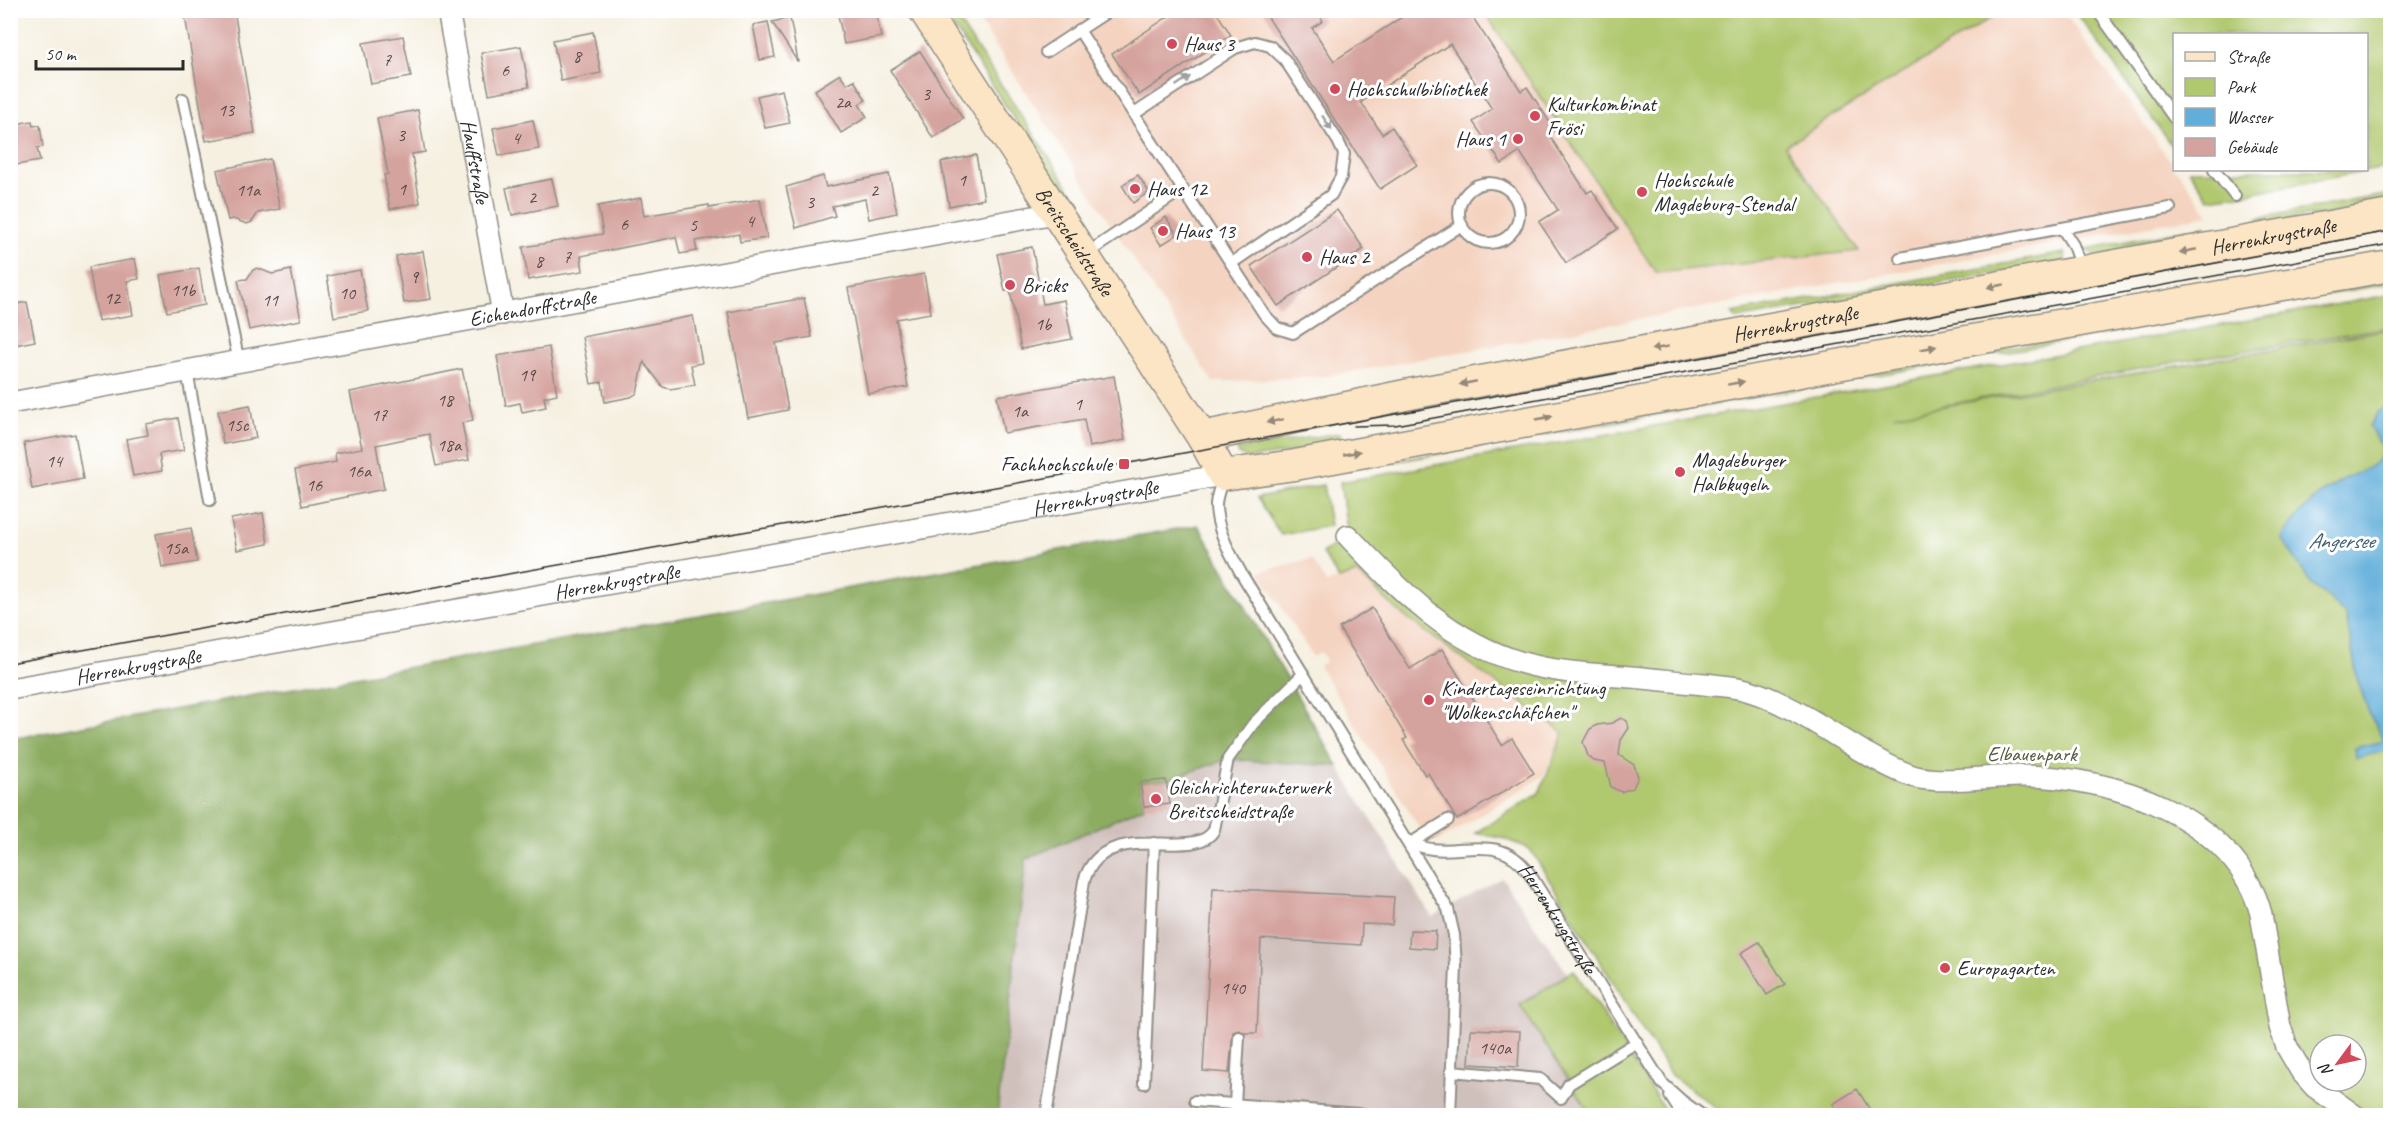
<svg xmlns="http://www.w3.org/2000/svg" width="2401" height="1126" font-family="Caveat,sans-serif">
<rect width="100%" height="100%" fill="#fff"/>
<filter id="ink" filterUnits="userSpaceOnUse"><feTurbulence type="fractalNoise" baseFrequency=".0167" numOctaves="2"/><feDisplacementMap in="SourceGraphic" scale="12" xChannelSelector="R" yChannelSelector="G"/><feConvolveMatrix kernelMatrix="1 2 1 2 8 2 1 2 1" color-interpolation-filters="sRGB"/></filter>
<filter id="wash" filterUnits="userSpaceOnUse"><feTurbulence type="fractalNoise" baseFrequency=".008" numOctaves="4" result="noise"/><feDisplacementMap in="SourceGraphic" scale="24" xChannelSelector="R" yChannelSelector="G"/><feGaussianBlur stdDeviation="1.35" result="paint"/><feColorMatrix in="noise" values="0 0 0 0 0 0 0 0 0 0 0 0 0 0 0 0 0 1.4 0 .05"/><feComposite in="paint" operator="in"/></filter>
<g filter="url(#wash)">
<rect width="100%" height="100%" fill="#f6f0e1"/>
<g fill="#f4d3c0">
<path d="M973 11H2063L2174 166V170H2177L2210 215 1329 376 1213 382Z"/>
<path d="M1311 559 1326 583 1357 573 1403 615 1564 733 1543 776 1437 842 1426 839 1319 666 1326 661 1321 652 1313 657 1259 572Z"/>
</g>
<path fill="#d0c0bc" d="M1228 759 1338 766 1432 917 1502 878 1568 974 1520 1005 1591 1115 997 1116 1026 859 1144 807 1170 804 1166 780Z"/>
<g fill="#b0c86e" stroke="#6e7a4c" stroke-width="1.5" fill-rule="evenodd">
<path d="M943 11H952L1074 195 1067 199Z"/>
<path d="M1484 11H2002L1785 146 1859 251 1656 273Z"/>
<path d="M2075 11H2390V167L2239 195 2209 199 2189 170H2366V34H2174V149Z"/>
<path d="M2390 194V206L2268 222 2258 218Z"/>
<path d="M2207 226 2182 239 2095 256 2087 249Z"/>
<path d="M2065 253V261L1736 319 1732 313Z"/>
<path d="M2390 276V283L1365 467Z"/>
<path d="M2390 295V327L2176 362 1893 415 2390 329V1115H1726L1671 1075 1530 849 1502 838 1475 833 1539 793 1564 733 1403 615 1357 573 1339 579 1322 553 1348 536 1340 482ZM2320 1045H2356V1081H2320Z"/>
<path d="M1340 433 1342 444 1248 459 1239 454 1237 449Z"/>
<path d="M1323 485 1330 526 1281 535 1257 498Z"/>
<path d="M1574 970 1668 1115H1591L1520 1005Z"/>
</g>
<path fill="#8cac61" stroke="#5c6c46" stroke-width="1.5" d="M1198 525 1338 766 1228 759 1166 780 1140 782 1144 807 1026 859 997 1115 11 1116V739Z"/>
<path fill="#61aeda" stroke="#466c82" stroke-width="1.5" d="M2387 405H2390V478L2387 476 2385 477 2390 482V750L2356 758 2355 748 2384 741 2369 713 2357 678 2346 616 2330 599 2312 585 2282 538C2297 514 2317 494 2342 480 2351 475 2362 472 2371 466 2379 461 2382 455 2382 447L2369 427 2378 412Z"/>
<g id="blocks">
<g fill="#d5a39e">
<path d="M184 10H234L255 133 206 141Z"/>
<path d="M837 10H876L881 37 844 44Z"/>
<path d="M1178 10H1215L1231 35 1139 95 1112 54Z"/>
<path d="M1263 10H1317L1323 21 1312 28 1334 61 1411 11 1415 17 1424 10H1468L1521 91 1527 87 1555 130 1549 135 1587 193 1592 190 1618 229 1566 263 1539 222 1558 210 1520 152 1502 164 1473 122 1492 109 1450 44 1361 102 1382 134 1392 127 1417 165 1380 189Z"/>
<path d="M790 18 798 61H797L772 22Z"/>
<path d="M768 22 775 57 760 60 753 25Z"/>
<path d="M593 32 601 73 561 81 553 40Z"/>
<path d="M403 36 411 77 371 84 363 43Z"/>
<path d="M521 46 529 87 489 94 481 53Z"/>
<path d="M920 51 963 119 933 138 890 70Z"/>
<path d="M840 74 847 84 854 80 866 100 859 104 867 117 841 133 815 90Z"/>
<path d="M782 90 790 123 765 128 757 96Z"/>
<path d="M418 110 425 152 412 154 420 203 390 209 384 175 388 174 377 118Z"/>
<path d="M533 120 539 149 499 156 493 128Z"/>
<path d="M32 121 33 126 40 125 43 147 37 148 40 161 10 166V125Z"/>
<path d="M976 155 984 199 949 206 941 162Z"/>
<path d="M270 159 280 209 258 213 252 222 247 224 233 219 228 220 217 170Z"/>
<path d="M889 174 897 213 869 219 865 199 832 206 835 216 796 228 786 187 823 176 826 187Z"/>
<path d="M1138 175 1149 192 1133 203 1122 185Z"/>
<path d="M552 179 558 206 512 215 506 188Z"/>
<path d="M641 198 644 216 709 205V208L760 199 767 238 740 242 739 234 695 241 697 251 680 254 676 237 581 256 583 271 528 280 523 247 603 234 598 206Z"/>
<path d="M1337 210 1364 249 1278 306 1251 266Z"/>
<path d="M1166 217 1177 235 1161 245 1150 228Z"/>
<path d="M1032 247 1043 304 1064 300 1072 339 1021 349 1010 290 1005 291 997 254Z"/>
<path d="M423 251 431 299 404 303 396 256Z"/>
<path d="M135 259 139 279 127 281 133 315 98 321 89 267Z"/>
<path d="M199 268 205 305 167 312 160 275Z"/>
<path d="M257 268 272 274 291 270 301 320 249 330 238 280 247 279 253 270Z"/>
<path d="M360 270 368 311 334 317 327 276Z"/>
<path d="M924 274 931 313 896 319 908 387 868 394 848 288Z"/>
<path d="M804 298 812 337 776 343 788 410 748 418 728 312Z"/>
<path d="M27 302 35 341 10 346V305Z"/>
<path d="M693 316 702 363 691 365 695 385 670 389 663 387 644 362 637 393 631 397 605 402 602 382 591 384 582 337Z"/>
<path d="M549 347 557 394 544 397 546 407 522 412 520 403 506 406 497 356Z"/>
<path d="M462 369 473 420 462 423 469 460 436 466 429 434 376 445 384 489 302 506 295 470 336 462 335 453 362 448 350 392Z"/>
<path d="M1114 376 1125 440 1089 447 1084 419 1004 433 997 396Z"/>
<path d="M250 405 256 438 223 444 218 411Z"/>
<path d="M178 418 184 450 159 454 162 471 133 476 126 439 148 435 146 424Z"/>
<path d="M75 434 83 479 32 489 24 443Z"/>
<path d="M263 513 268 544 237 550 231 519Z"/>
<path d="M191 528 197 562 162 568 156 534Z"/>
<path d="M1372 608 1410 669 1442 649 1502 745 1512 738 1534 773 1457 820 1428 773 1425 775 1403 740 1407 738 1339 628Z"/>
<path d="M1621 718 1627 721 1629 728 1621 740 1619 755 1634 765 1638 777 1633 788 1621 792 1611 787 1605 763 1594 761 1588 756 1583 742 1590 729 1597 725 1612 723Z"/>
<path d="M1166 780 1170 804 1144 807 1140 782Z"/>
<path d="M1213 888 1394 897 1392 925 1362 924 1361 945 1261 939 1257 1033H1245L1239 1030 1233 1032 1229 1073 1203 1071Z"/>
<path d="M1410 930 1436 931 1435 949 1409 947Z"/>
<path d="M1759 942 1785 984 1767 995 1741 953Z"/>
<path d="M1471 1029 1520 1031 1518 1067 1469 1064Z"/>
<path d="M1857 1089 1874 1116H1841L1833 1104Z"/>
</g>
</g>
</g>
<g filter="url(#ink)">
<use href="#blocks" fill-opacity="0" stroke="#908e86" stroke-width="1.5"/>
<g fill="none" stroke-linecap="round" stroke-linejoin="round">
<g stroke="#908e86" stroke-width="14">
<g id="lane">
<path d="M2097 10 2174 118"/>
<path d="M1079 30 1264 314 1277 328 1293 333 1462 225"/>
<path d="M1046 52 1110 10"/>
<path d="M183 99 239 362"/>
<path d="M1134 114 1235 48 1255 42 1270 46 1285 60 1338 141 1344 154 1341 177 1331 195 1232 263"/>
<path d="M2214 170 2235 196"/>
<circle cx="1489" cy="213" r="30"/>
<path d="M2062 228 2073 245 2081 268"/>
<path d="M1086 254 1183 189"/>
<path d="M1900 258 2170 208"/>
<path d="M187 371 210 500"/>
<path d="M1223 477C1221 485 1216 496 1216 505 1216 529 1230 553 1241 573L1448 909 1454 935 1456 966 1450 1116"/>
<path id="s1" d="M1407 840C1448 867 1494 824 1529 873L1662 1083 1682 1101 1703 1116"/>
<path d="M1411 843 1448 820"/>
<path d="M1451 1071 1540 1079 1561 1098 1569 1084 1637 1042"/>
<path d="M1144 1083 1154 843"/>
<path d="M1670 1096 1683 1116"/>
<path d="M1195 1101 1384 1116"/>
<path d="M1235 1104 1239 1037"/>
<path d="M1046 1116 1084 881C1104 815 1195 864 1214 830L1228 759 1253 724 1302 675"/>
</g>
</g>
<g stroke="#908e86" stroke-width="24">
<g id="street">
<path id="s2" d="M448 10 503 314"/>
<path id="s3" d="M10 403 1055 213"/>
<path d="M1348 536C1399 589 1449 642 1523 663 1558 673 1595 674 1631 677 1655 679 1679 682 1704 684 1719 686 1735 686 1750 691 1789 703 1829 732 1865 753 1881 762 1898 772 1916 777 1945 784 1990 776 2021 776 2112 776 2235 816 2261 914L2280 1027 2287 1047 2301 1071 2315 1087 2355 1116"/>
<path id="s4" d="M10 689 1223 475"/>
</g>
</g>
<g stroke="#908e86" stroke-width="33">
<g id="secondary">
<path id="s5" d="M924 10 1202 437 1223 475 1295 465 1978 339 2390 266"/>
<path id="s6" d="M1202 437 1415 393 2390 215"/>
</g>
</g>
<use href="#lane" stroke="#fff" stroke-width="10"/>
<use href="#street" stroke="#fff" stroke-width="21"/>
<use href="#secondary" stroke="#fce5c4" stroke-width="30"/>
<g stroke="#2b2b2b" stroke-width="1.5">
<path d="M1354 426 1395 425 2390 244"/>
<path d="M10 663 1124 464 2390 231"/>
</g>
</g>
<defs><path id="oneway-solid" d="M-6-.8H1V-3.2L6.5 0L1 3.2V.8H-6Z" transform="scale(1.5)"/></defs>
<g fill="#a0a0a0">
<use href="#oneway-solid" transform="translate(1183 81) rotate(-33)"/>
<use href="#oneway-solid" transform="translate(1327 123) rotate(57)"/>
</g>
<g fill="#948878">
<use href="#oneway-solid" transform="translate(2188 251) rotate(169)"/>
<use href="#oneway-solid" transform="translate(1996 286) rotate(170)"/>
<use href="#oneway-solid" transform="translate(1660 348) rotate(170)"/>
<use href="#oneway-solid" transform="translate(1928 348) rotate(-10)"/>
<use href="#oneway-solid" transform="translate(1468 383) rotate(169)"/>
<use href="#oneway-solid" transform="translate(1736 383) rotate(-10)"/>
<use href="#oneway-solid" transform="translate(1544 418) rotate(-10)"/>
<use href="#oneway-solid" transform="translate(1275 421) rotate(168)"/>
<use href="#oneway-solid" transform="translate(1352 453) rotate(-11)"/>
</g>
</g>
<g fill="#d1495b" stroke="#fff" stroke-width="2">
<circle cx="1172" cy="44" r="6"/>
<circle cx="1335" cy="89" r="6"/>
<circle cx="1535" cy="116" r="6"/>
<circle cx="1518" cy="139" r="6"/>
<circle cx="1135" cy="189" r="6"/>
<circle cx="1642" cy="192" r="6"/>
<circle cx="1163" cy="231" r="6"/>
<circle cx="1307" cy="257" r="6"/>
<circle cx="1010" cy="285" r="6"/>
<rect x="1118" y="458" width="12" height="12" rx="3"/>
<circle cx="1680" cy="472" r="6"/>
<circle cx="1429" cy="700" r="6"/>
<circle cx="1156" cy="799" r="6"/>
<circle cx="1945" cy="968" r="6"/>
</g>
<g text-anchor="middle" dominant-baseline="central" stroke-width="6" stroke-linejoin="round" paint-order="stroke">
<g font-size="18" fill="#564948">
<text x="577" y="56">8</text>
<text x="387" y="60">7</text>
<text x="505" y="70">6</text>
<text x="926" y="94">3</text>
<text x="843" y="102">2a</text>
<text x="226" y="110">13</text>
<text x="401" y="135">3</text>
<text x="516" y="138">4</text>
<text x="962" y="180">1</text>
<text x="402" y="189">1</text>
<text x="248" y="190">11a</text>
<text x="874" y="190">2</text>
<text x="532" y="197">2</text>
<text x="810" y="202">3</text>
<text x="750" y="221">4</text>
<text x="624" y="224">6</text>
<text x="693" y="225">5</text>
<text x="567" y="257">7</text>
<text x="539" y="261">8</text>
<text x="414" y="277">9</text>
<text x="183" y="290">11b</text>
<text x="347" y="293">10</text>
<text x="112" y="298">12</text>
<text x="270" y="300">11</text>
<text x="1043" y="324">1b</text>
<text x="527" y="375">19</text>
<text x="445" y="400">18</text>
<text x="1078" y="404">1</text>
<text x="1020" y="411">1a</text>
<text x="379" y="415">17</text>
<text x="237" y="425">15c</text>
<text x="449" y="445">18a</text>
<text x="54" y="461">14</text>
<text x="359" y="471">16a</text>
<text x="314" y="485">16</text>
<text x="176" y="548">15a</text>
<text x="1233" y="988">140</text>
<text x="1495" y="1048">140a</text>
</g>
<g font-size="21" fill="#2b2b2b" stroke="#fff" text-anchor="start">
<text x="1184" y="44">Haus 3</text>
<text x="1347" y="89">Hochschulbibliothek</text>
<text x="1547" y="104">Kulturkombinat<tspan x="1547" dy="24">Frösi</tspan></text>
<text x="1506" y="139" text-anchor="end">Haus 1</text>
<text x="1654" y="180">Hochschule<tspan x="1654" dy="24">Magdeburg-Stendal</tspan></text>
<text x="1147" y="189">Haus 12</text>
<text x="1175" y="231">Haus 13</text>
<text x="1319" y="257">Haus 2</text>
<text x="1022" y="285">Bricks</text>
<text x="1692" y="460">Magdeburger<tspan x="1692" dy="24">Halbkugeln</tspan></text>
<text x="1112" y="464" text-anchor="end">Fachhochschule</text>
<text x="1441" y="688">Kindertageseinrichtung<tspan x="1441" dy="24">"Wolkenschäfchen"</tspan></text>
<text x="1168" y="787">Gleichrichterunterwerk<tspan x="1168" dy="24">Breitscheidstraße</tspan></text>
<text x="1957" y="968">Europagarten</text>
</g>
<g font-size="21" fill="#2b2b2b" stroke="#fff">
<text stroke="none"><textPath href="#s2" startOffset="154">Hauffstraße</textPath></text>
<text stroke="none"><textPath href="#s6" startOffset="1090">Herrenkrugstraße</textPath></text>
<text stroke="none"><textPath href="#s5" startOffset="276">Breitscheidstraße</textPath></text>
<text stroke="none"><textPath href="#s3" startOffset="531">Eichendorffstraße</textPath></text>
<text stroke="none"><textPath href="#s6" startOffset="604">Herrenkrugstraße</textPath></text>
<text stroke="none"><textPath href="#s4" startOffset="1102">Herrenkrugstraße</textPath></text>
<text stroke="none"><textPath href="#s4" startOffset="616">Herrenkrugstraße</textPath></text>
<text stroke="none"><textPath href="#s4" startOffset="130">Herrenkrugstraße</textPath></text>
<text stroke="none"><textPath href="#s1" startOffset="186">Herrenkrugstraße</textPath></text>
</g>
<g font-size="21" fill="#535a3f" stroke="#fff">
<text x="2032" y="754">Elbauenpark</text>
</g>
<g font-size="22" font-style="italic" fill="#415f71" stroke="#fff">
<text x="2341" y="541">Angersee</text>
</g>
</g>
<rect width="2401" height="1126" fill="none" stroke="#fff" stroke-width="36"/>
<rect x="2173" y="33" width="195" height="138" fill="#ffffff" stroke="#aaaaaa" stroke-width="1.5"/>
<rect x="2185" y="52" width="30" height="9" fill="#fce5c4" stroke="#aaaaaa" stroke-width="1.5"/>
<text x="2227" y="63" font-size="18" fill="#2b2b2b">Straße</text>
<rect x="2185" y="78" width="30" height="18" fill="#b0c86e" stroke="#aaaaaa" stroke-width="1.5"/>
<text x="2227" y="93" font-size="18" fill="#2b2b2b">Park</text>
<rect x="2185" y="108" width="30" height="18" fill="#61aeda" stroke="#aaaaaa" stroke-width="1.5"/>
<text x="2227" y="123" font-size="18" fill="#2b2b2b">Wasser</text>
<rect x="2185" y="138" width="30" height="18" fill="#d5a39e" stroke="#aaaaaa" stroke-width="1.5"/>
<text x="2227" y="153" font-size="18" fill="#2b2b2b">Gebäude</text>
<g transform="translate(2338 1063) rotate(237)"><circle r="28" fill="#ffffff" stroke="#aaaaaa" stroke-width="1.5"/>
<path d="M0-4.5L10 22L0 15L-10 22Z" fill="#d1495b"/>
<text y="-9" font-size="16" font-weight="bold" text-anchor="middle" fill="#2b2b2b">N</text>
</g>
<path d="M36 60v9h147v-9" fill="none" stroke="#2b2b2b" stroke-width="3"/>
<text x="45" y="60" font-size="18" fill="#2b2b2b" stroke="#ffffff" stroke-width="4.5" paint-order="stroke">50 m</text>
</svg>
